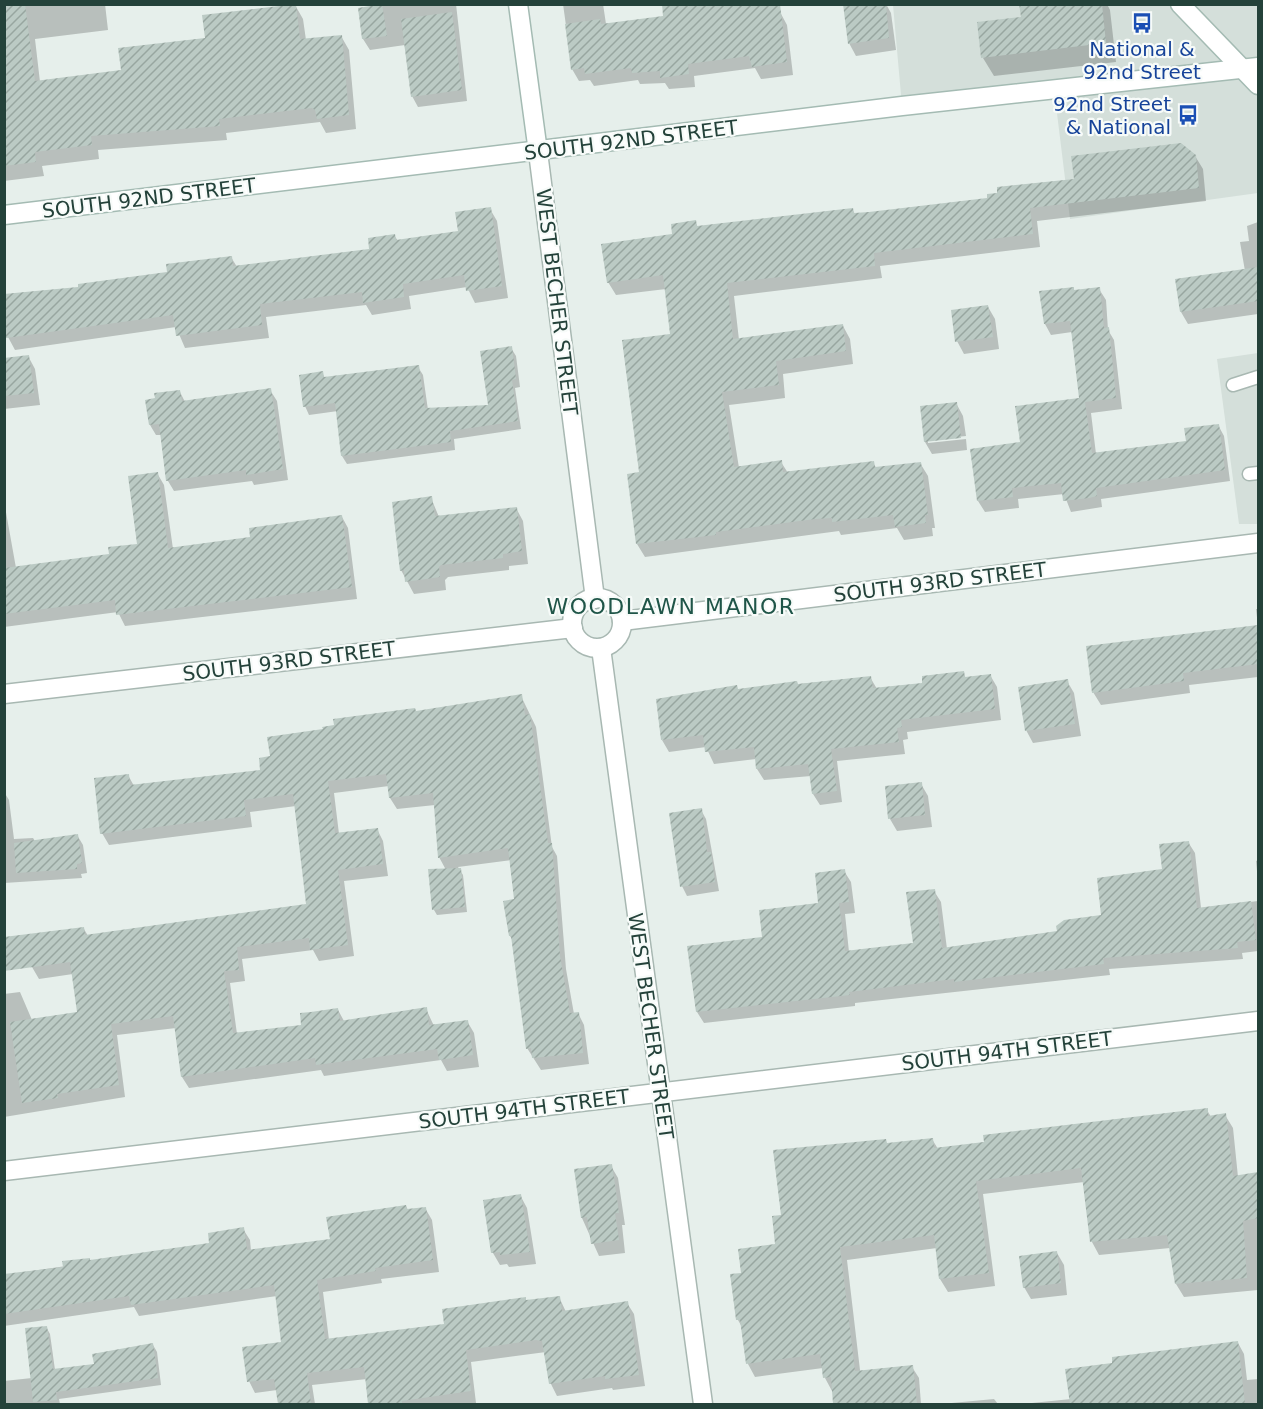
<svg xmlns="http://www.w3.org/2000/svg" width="1263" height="1409" font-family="'DejaVu Sans',sans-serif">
<defs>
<pattern id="building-hatch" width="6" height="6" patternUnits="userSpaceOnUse" patternTransform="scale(1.5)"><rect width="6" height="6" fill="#bbcac4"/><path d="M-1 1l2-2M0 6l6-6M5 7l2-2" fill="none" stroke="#98a6a0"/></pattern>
</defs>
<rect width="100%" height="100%" fill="#e6efeb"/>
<g fill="#d4dfda">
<path d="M893 5H1258V193L1070 219 1054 89 902 106Z"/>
<path d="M1258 353V524H1239L1217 359Z"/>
</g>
<g fill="#0003">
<path d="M4 4H105L108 30 35 39 40 82 122 71 295 5 303 19 306 40 341 36 349 50 356 129 326 133 320 122 226 133 227 140 98 150 99 159 42 166 44 176 4 181Z"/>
<path d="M390 4H456L467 101 418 107 412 96 405 45 370 50 363 39 359 9Z"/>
<path d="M563 4H603L606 24 780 12 787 25 793 75 761 79 755 68 694 76 695 87 669 89 665 83 640 84 638 80 594 86 590 80 579 81 572 69Z"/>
<path d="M851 4H886L891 13 896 50 856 56 849 43Z"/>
<path d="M1021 4H1107L1110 10 1116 62 994 76 983 58 1022 18Z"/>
<path d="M1195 156 1203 169 1206 201 1037 221 1040 247 880 266 882 278 734 296 739 340 843 326 850 339 853 364 783 374 785 398 729 405 739 468 781 462 788 473 873 463 877 469 920 463 928 476 935 528H932L933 536 904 540 897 528 841 535 839 531 645 557 637 544 629 475 640 474 672 336 666 289 616 295 608 282 695 222 698 227 852 209 855 214 989 200Z"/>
<path d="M490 209 497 221 508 298 475 303 467 287 409 296 411 309 372 315 366 305 266 317 269 338 185 348 176 327 15 350 8 337 4 296 80 288 169 274 231 257 237 267 371 250 394 235 398 241 460 232Z"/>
<path d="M1258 222V314L1188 324 1181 312 1245 271 1240 242 1249 241 1247 226Z"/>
<path d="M1073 288 1075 291 1099 289 1106 300 1108 330 1114 340 1122 409 1091 413 1096 454 1188 442 1218 425 1224 436 1230 481 1101 499 1102 507 1071 512 1064 494 1018 499 1019 508 985 512 978 501 972 450 1022 443 1080 399 1072 332 1051 335 1045 324Z"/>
<path d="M988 307 995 319 999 349 964 354 957 341Z"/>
<path d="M511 348 516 356 520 387 515 388 521 429 454 439 455 450 347 464 342 456 338 411 309 415 305 406 322 373 325 378 418 367 423 375 428 410 489 406Z"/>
<path d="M28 356 35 369 40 405 4 409V359Z"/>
<path d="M270 390 277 401 288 480 254 485 252 481 174 491 168 481 162 435H156L150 425 180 392 185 402Z"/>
<path d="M956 403 963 416 966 436 928 440V443L966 439 967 450 932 454 925 442Z"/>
<path d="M157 473 164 485 173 549 252 539 342 517 348 528 357 599 125 626 118 612 4 627V501L16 568 111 555 139 545Z"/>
<path d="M431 498 439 517 516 508 523 521 528 564 509 566V570L448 577 445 580 446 590 414 594 401 570Z"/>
<path d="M1256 609H1258V677L1189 685 1190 693 1101 705 1093 692 1088 647 1258 626Z"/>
<path d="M963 673 966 678 990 675 997 687 1001 720 907 732 908 739 903 740 905 754 837 761 842 802 820 805 813 794 811 776 764 780 757 769 756 759 714 764 706 747 669 752 662 740 739 690 870 677 877 689 924 684Z"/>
<path d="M1067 681 1074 693 1081 736 1033 743 1026 730Z"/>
<path d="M521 696 536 727 552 847 557 856 566 969 574 1014 578 1013 584 1025 589 1064 541 1070 527 1048 513 941 510 936 516 900 511 860 458 867 463 875 467 912 437 915 434 910 446 870 439 857 435 805 397 809 390 798 389 786 334 793 339 834 377 829 383 841 388 876 344 881 354 956 319 961 313 950 242 959 245 981 230 983 237 1034 303 1026 338 1010 344 1021 426 1009 434 1026 467 1021 474 1033 479 1067 447 1071 441 1060 324 1076 321 1070 189 1088 182 1077 176 1028 117 1035 125 1097 4 1117V994L20 992 32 1020 78 1013 73 974 39 979 32 967 84 929 88 936 308 905 296 806 250 812 252 827 109 845 102 833 128 775 134 786 262 771 271 758 324 730Z"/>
<path d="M921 784 928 796 932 827 897 831 890 819Z"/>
<path d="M4 792 9 800 14 839 33 838 35 841 77 835 83 845 87 873 81 874 82 878 4 883Z"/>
<path d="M701 810 706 819 719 891 687 896 682 886Z"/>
<path d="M1188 842 1195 853 1201 908 1258 901V951L1242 953 1243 959 1109 969 1110 975 855 1003V1006L704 1023 697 1012 764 939 820 904 844 871 851 882 855 913 845 914 849 952 914 944 934 891 941 902 947 949 1058 933 1103 916 1164 871Z"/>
<path d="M1258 860V881L1256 861Z"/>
<path d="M1207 1110 1211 1117 1225 1115 1233 1128 1238 1177 1258 1174V1290L1184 1297 1176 1284 1170 1248 1099 1255 1092 1242 1084 1182 983 1194 995 1286 948 1292 940 1279 937 1248 847 1260 862 1387 832 1391 825 1378 823 1368 755 1377 748 1364 743 1329 738 1320 743 1274 777 1246 782 1216 888 1145 932 1139 938 1149Z"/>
<path d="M611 1166 618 1178 625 1225H622L625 1253 599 1256 582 1218Z"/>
<path d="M520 1195 527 1208 536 1264 509 1267 507 1264 500 1265 493 1253Z"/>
<path d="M406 1206 408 1210 425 1208 432 1220 439 1272 381 1279 382 1283 323 1292 329 1340 446 1325 527 1302 559 1297 566 1312 627 1303 634 1314 645 1386 613 1390 612 1388 557 1396 551 1384 546 1352 471 1362 476 1403 370 1404 367 1379 312 1385 315 1404H279L277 1390 255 1393 249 1381 283 1343 277 1296 139 1316 134 1307 4 1326V1275L211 1245 243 1229 250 1240 251 1251 331 1240Z"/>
<path d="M1057 1253 1064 1265 1067 1295 1031 1299 1024 1287Z"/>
<path d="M46 1327 50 1334 55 1370 95 1366 153 1345 157 1352 161 1385 59 1399 60 1404H4V1381L32 1378Z"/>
<path d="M1238 1343 1244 1354 1247 1380 1258 1379V1404H1022L1071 1399 1114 1364Z"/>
<path d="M912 1367 919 1378 921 1404H892L889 1369Z"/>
<path d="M994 1399 998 1404H941Z"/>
</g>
<g fill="url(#building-hatch)">
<path d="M4 4H25L35 81 121 70 118 48 205 38 202 15 296 4 300 39 342 35 349 115 317 119 315 110 312 108 219 119 220 126 91 136 92 145 35 152 36 162 4 166Z"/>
<path d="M382 4 387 36 362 39 358 8Z"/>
<path d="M662 4H780L787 62 752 67 749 56 688 64 689 74 660 78V71L632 73 631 68 585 74 584 68 571 70 565 24 600 19 601 24 663 16Z"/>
<path d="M843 4H886L889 38 848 44Z"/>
<path d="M1019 4H1102L1106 43 981 58 977 22 1021 17Z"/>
<path d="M452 12 462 90 411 97 401 19Z"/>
<path d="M1181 143 1196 155 1199 188 1030 208 1033 234 874 253 875 266 727 283 733 339 843 324 846 351 776 361 779 385 722 392 734 467 782 460 783 472 874 461 875 467 921 462 928 515H925L926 523 895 527 893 515 832 522V518L815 519 716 532V535L636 544 627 474 639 472 622 340 670 334 663 275 607 283 601 244 672 234 671 224 696 220 697 226 853 208 854 213 869 212 987 198V194L997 193V187L1074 179 1071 156Z"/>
<path d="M491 207 502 286 466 291 464 275 403 284 404 297 363 303 362 292 260 304 262 325 176 336 173 315 6 338 4 294 78 287V284L167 272 166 264 232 256 233 266 369 249 368 238 395 234 396 240 458 231 455 212Z"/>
<path d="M1258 267V301L1180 312 1175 279Z"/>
<path d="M1074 287V290L1100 287 1104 328 1109 327 1116 398 1085 402 1092 453 1186 441 1184 428 1219 424 1225 470 1096 488 1097 496 1089 498 1063 501 1061 483 1012 488 1013 497 977 501 970 449 1020 442 1015 406 1079 398 1070 321 1044 324 1039 291Z"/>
<path d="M988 305 993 337 955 342 951 310Z"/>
<path d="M512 346 516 379 512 380 518 421 450 431 451 442 341 456 335 403 303 407 299 375 323 371 324 377 419 365 425 408 488 405 480 351Z"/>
<path d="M29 355 34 393 4 396V358Z"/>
<path d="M271 388 283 469 246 475V470L166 481 159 424 149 425 145 400 155 398 154 393 180 390 182 401Z"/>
<path d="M957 402 961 438 924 442 920 406Z"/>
<path d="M158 472 168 548 250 537 249 528 342 515 352 587 116 615 115 600 4 614V568L109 554 108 547 137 544 128 476Z"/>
<path d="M432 496 435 516 517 507 522 551 503 554V558L441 565 439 567 440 577 405 582 404 570 400 571 392 502Z"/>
<path d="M1258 625V664L1183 673 1184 681 1092 693 1086 646Z"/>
<path d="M964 671 965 677 991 674 995 709 901 720 902 727 897 728 899 742 831 749 837 791 812 794 808 764 756 769 754 747 705 752 703 735 661 740 656 699 737 685 738 689 797 681 798 684 871 676 873 688 922 683V676Z"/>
<path d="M1068 679 1075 724 1025 731 1018 687Z"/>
<path d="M522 694 525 715 530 714 548 843H552L560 956 570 1013 579 1012 583 1053 532 1058 531 1048 526 1049 511 936H509L503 901 514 899 508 848 438 858 433 793 389 798 386 774 328 781 335 833 378 828 383 864 338 870 348 945 310 950 309 938 237 947 239 970 224 971 233 1033 301 1025 300 1013 311 1012 338 1008 340 1021 427 1007 429 1025 468 1020 473 1055 439 1060 437 1049 316 1065 315 1058 181 1077 173 1016 111 1024 119 1085 57 1094 58 1098 22 1103 10 1022 77 1012 70 962 4 971V937L84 927 85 935 306 904 293 794 244 800 246 816 100 834 94 778 129 774 130 785 260 770 259 758 270 756 267 737 323 729 322 727 334 725 333 719 415 708 416 711Z"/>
<path d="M922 782 925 815 888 819 885 786Z"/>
<path d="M702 808 707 852H711L715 882 680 887 669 813Z"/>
<path d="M78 834 82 863 77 864V869L16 873 14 843Z"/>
<path d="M1189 841 1197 908 1251 901 1256 940 1237 942 1238 948 1103 958 1104 964 954 982V979L849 992 850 995 696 1012 687 946 762 937 759 910 818 903 815 873 845 869 849 902 839 903 845 951 913 943 906 892 935 889 942 948 1057 931 1056 926 1064 920 1101 915 1097 878 1162 869 1159 844Z"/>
<path d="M461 868 465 907 432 910 428 869Z"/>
<path d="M1208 1108V1116L1226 1113 1233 1176 1258 1172V1218L1243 1221 1247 1278 1175 1284 1167 1235 1090 1242 1081 1168 976 1181 989 1273 939 1279 934 1235 840 1247 855 1371 913 1365 917 1404H833L831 1377 823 1378 820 1354 746 1364 740 1320H736L730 1274 741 1273 738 1249 775 1244 772 1216 781 1215 773 1150 886 1139 887 1143 933 1138 934 1148 984 1142 983 1135Z"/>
<path d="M612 1164 619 1213H615L619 1240 591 1244 587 1217 581 1218 574 1169Z"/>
<path d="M521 1194 530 1252 500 1255V1252L491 1253 483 1200Z"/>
<path d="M406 1205 407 1209 426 1207 433 1260 375 1268 376 1271 317 1280 325 1339 444 1324 442 1309 526 1297V1300L560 1296 562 1311 628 1301 639 1375 605 1379V1376L549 1384 542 1341 536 1340 466 1350 471 1391 402 1401V1404H368L364 1367 307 1373 311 1404H278L274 1379 247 1382 242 1347 281 1342 274 1285 131 1305 129 1296 4 1314V1274L63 1267 62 1261 90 1258V1260L209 1243 208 1233 244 1227 247 1250 330 1239 326 1217Z"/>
<path d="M1057 1251 1061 1283 1023 1288 1019 1256Z"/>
<path d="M47 1326 53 1369 94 1364 92 1354 153 1343 158 1378 56 1392 57 1400 33 1402 25 1328Z"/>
<path d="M1238 1341 1245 1404H1070L1065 1369 1112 1363V1357Z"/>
</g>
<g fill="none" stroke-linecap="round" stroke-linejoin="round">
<g stroke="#a8b8b2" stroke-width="15">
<g id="lane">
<path d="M1233 385 1258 377"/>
<path d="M1249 474 1258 473"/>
</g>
</g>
<g stroke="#a8b8b2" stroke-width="21">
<g id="street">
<path d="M538 152 595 599"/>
<circle cx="597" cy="623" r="25"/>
<path d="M622 621 1258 543"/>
<path d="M601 648 703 1404"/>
<path d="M4 694 573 628"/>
<path d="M4 1171 1258 1021"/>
</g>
</g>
<g stroke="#a4bbb3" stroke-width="21">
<g id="secondary">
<path d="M518 4 538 152"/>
<path d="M1180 4 1258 85"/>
<path d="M4 215 902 106 1258 67"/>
</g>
</g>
<use href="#lane" stroke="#fff" stroke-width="12"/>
<use href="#street" stroke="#fff" stroke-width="18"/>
<use href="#secondary" stroke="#fff" stroke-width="18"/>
</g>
<defs>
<g id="bus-bare" transform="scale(1.62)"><path d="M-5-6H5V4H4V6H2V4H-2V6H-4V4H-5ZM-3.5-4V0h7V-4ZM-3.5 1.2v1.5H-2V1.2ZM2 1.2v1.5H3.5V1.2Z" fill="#1a4fb4" stroke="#f7fbf9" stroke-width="2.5" paint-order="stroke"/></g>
</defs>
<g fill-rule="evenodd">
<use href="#bus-bare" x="1142" y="23"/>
<use href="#bus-bare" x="1188" y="115"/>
</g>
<g text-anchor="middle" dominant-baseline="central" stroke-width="4.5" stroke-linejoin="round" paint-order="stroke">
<g font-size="20" fill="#164399" stroke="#f7fbf9">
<text x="1142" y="49">National &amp;<tspan x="1142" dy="23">92nd Street</tspan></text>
<text x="1171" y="104" text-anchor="end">92nd Street<tspan x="1171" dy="23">&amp; National</tspan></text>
</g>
<g font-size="20" fill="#24423a" stroke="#f7fbf9">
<text transform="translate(631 140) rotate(-7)">SOUTH 92ND STREET</text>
<text transform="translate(149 198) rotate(-7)">SOUTH 92ND STREET</text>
<text transform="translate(557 302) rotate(83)">WEST BECHER STREET</text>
<text transform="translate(940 582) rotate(-7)">SOUTH 93RD STREET</text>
<text transform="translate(289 661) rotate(-7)">SOUTH 93RD STREET</text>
<text transform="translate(651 1026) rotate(82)">WEST BECHER STREET</text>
<text transform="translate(1007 1051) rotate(-7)">SOUTH 94TH STREET</text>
<text transform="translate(524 1109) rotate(-7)">SOUTH 94TH STREET</text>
</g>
<g font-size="22" letter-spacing="1.5" fill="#1f5548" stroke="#f7fbf9">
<text x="671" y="606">WOODLAWN MANOR</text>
</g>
</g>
<rect width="1263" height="1409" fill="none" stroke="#24423a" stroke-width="12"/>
</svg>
